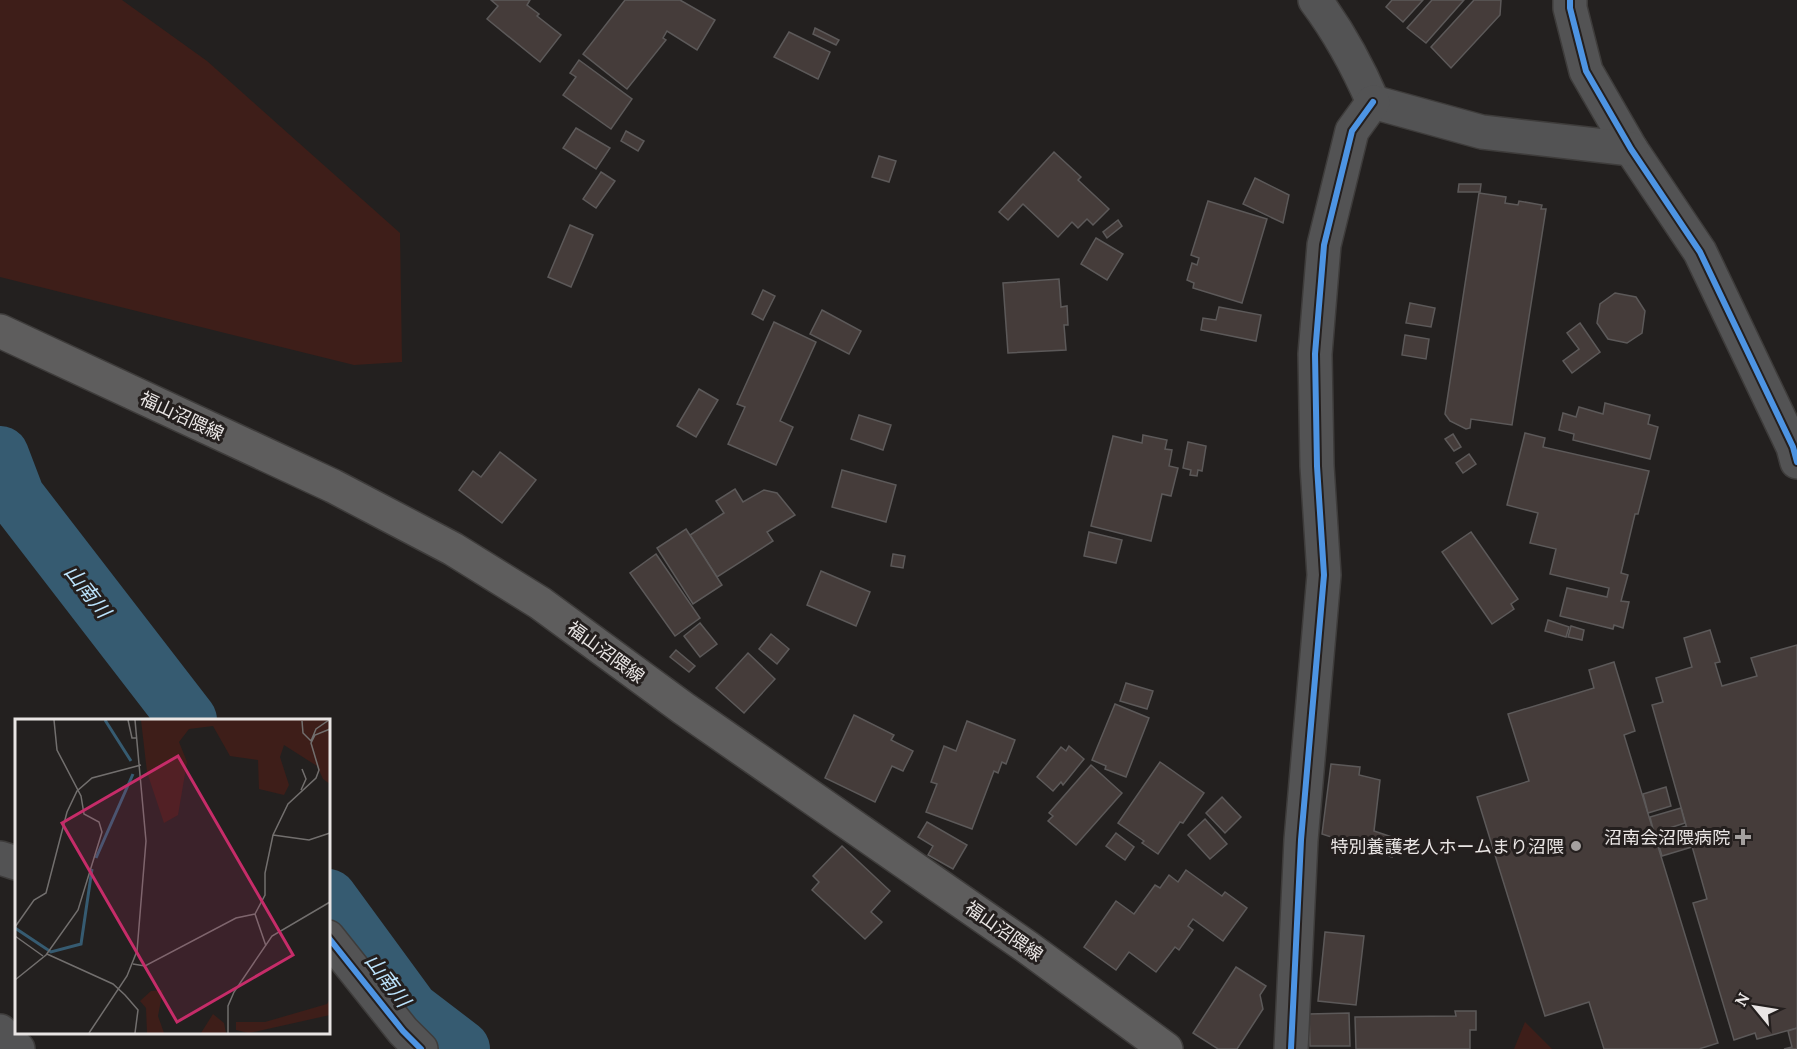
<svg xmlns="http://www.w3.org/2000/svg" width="1797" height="1049" font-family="Lora,'Noto Sans JP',serif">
<rect width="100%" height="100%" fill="#23201f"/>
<g fill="#3e1e19">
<path d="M0 0H122L207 61 400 233 402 362 354 365 0 277Z"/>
<path d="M1525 1022 1552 1049H1514Z"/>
</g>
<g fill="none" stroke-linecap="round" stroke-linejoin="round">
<g stroke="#365b71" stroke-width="58">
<path d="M0 455 16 497 188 720"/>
<path d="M328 898 410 1010 461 1049"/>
</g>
</g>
<g fill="#453c3a" stroke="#5c5959" stroke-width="1.5">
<path d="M491 0H530L527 5 539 14 537 16 561 35 540 62 487 19 498 6Z"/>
<path d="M625 0H680L715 20 697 50 667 31 663 38 666 40 627 89 583 54Z"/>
<path d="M1392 0H1423L1403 22 1386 7Z"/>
<path d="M1432 0H1464L1426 43 1407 28Z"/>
<path d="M1474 0H1501L1500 15 1451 68 1431 47Z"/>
<path d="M815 28 839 40 836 45 813 34Z"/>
<path d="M789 32 830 52 818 79 774 57Z"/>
<path d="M579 60 632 99 611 129 563 95 576 77 570 73Z"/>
<path d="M576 128 610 148 596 169 563 148Z"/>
<path d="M626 131 644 141 638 151 621 141Z"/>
<path d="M1054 152 1081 177 1078 180 1109 209 1093 225 1087 219 1078 228 1072 222 1058 237 1023 204 1008 220 999 212Z"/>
<path d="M879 156 896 161 889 182 872 177Z"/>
<path d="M601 172 615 181 596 208 583 199Z"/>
<path d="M1255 178 1289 195 1283 223 1243 204Z"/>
<path d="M1459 184H1481L1480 192H1458Z"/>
<path d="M1479 193 1506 197 1505 203 1518 205 1519 201 1542 205 1541 209H1546L1512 425 1471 419 1470 428 1466 429 1450 421 1445 414Z"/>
<path d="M1208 201 1267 219 1242 303 1193 288 1194 283 1187 280 1192 263 1197 265 1199 258 1191 255Z"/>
<path d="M1118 220 1122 226 1107 238 1103 232Z"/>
<path d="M570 225 593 235 571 287 548 277Z"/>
<path d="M1096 238 1123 254 1107 280 1081 264Z"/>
<path d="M1059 279 1061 307 1067 306 1068 325H1064L1066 350 1008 353 1003 283Z"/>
<path d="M763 290 775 296 763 320 752 314Z"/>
<path d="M1615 293 1636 297 1645 311 1642 333 1627 343 1608 339 1597 323 1600 304Z"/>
<path d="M1410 303 1435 308 1431 327 1406 323Z"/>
<path d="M1219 307 1261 315 1256 341 1201 330 1203 318 1216 320Z"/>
<path d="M822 310 861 331 849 354 810 334Z"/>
<path d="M774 322 816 342 780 421 793 427 776 465 728 444 745 407 737 404Z"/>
<path d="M1580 323 1600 352 1572 373 1563 361 1579 349 1567 333Z"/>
<path d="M1405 335 1429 339 1426 359 1402 355Z"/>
<path d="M699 389 718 400 696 437 677 426Z"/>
<path d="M1605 403 1650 415 1648 424 1658 427 1650 459 1573 440 1574 434 1559 430 1563 413 1576 417 1579 407 1603 414Z"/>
<path d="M859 415 891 425 883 450 851 439Z"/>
<path d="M1525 433 1545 438 1543 447 1649 471 1638 514H1635L1621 573 1628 575 1621 601 1629 602 1623 628 1614 625 1613 629 1560 616 1567 588 1607 597 1609 588 1550 574 1556 549 1530 543 1538 513 1507 505Z"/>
<path d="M1453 434 1461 447 1454 451 1445 439Z"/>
<path d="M1143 435 1167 440 1165 449 1172 450 1169 466 1178 468 1171 496 1162 494 1151 541 1091 526 1113 436 1142 443Z"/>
<path d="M1188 442 1206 446 1202 471 1198 470 1197 476 1190 475 1191 470 1183 468Z"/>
<path d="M500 452 536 480 502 523 459 490 473 471 481 477Z"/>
<path d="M1469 454 1476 464 1463 473 1456 463Z"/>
<path d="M842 470 896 485 886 522 832 507Z"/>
<path d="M735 489 743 502 764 490 777 493 795 515 767 532 773 541 717 577 690 535 724 513 716 501Z"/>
<path d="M686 529 722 585 693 604 657 548Z"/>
<path d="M1089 532 1122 540 1116 563 1084 556Z"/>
<path d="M1471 532 1518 599 1511 604 1514 609 1492 624 1442 552Z"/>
<path d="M656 554 700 618 675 636 630 573Z"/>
<path d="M893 554 905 556 903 568 891 566Z"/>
<path d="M821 571 870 592 856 626 807 605Z"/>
<path d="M1548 620 1569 627 1566 637 1545 631Z"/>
<path d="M700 623 717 644 700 657 684 636Z"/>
<path d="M1571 626 1584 630 1582 640 1568 637Z"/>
<path d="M1710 630 1720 662 1715 663 1722 686 1757 676 1751 658 1797 645V1028L1757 1039 1755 1033 1734 1040 1693 903 1707 899 1652 705 1663 702 1656 678 1692 667 1684 638Z"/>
<path d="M771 634 789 649 777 664 759 649Z"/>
<path d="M676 650 695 666 689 672 670 657Z"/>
<path d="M748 653 775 679 744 713 716 688Z"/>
<path d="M1614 662 1635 731 1624 735 1718 1043 1699 1049H1604L1589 1002 1545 1016 1477 797 1529 781 1508 714 1594 688 1589 670Z"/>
<path d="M1126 683 1153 691 1147 709 1120 701Z"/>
<path d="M1115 704 1149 718 1126 777 1105 769 1106 766 1092 760Z"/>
<path d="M854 715 894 735 891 740 913 751 903 771 892 766 875 802 825 778Z"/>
<path d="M967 721 1015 740 1006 764 1002 762 998 773 994 771 972 829 926 812 937 784 931 782 944 746 956 751Z"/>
<path d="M1069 746 1084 759 1063 785 1061 782 1053 791 1037 777 1061 747 1066 751Z"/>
<path d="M1160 762 1204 793 1183 823 1180 822 1158 854 1142 843 1144 841 1118 823Z"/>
<path d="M1331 764 1360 767 1359 775 1380 780 1374 831 1398 839 1392 857 1322 834Z"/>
<path d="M1091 765 1122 793 1076 845 1048 821 1053 816 1049 813Z"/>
<path d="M1666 787 1671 806 1648 813 1643 794Z"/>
<path d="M1222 797 1241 817 1225 833 1206 813Z"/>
<path d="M1681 808 1685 823 1654 833 1650 817Z"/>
<path d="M1205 819 1227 844 1210 859 1188 835Z"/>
<path d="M927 822 967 845 953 869 928 855 933 846 918 837Z"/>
<path d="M1686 826 1692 847 1662 856 1656 836Z"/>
<path d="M1116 833 1134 847 1125 860 1106 846Z"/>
<path d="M842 846 890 891 871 912 882 922 865 939 812 890 819 882 813 876Z"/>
<path d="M1186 870 1222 896 1225 892 1247 908 1223 941 1193 919 1188 926 1193 930 1179 950 1175 947 1156 972 1129 952 1116 970 1084 947 1116 901 1134 914 1155 885 1160 888 1169 875 1178 882Z"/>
<path d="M1325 932 1364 936 1356 1005 1318 1001Z"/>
<path d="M1236 967 1266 986 1260 995 1263 1009 1237 1049H1218L1193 1033Z"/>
<path d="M1455 1011H1476V1030H1470V1049H1356L1355 1017 1456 1016Z"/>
<path d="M1349 1013 1350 1046H1310L1309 1014Z"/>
<path d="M1797 1028V1049H1784L1792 1047 1788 1031Z"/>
</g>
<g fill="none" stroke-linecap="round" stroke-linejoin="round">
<g stroke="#3e3c3b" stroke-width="36">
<g id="minor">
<path d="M1315 0C1339 32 1357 65 1373 102"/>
<path d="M1570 0V8L1586 71 1631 149 1700 252 1793 447 1797 462"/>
<path d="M1373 102 1482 132 1631 149"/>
<path d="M0 858 16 863"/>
<path d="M328 937 403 1031 421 1049"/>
<path d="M0 1031 18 1049"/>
<path d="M1291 1049 1301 840 1324 575 1317 466 1315 354 1324 245 1352 131 1373 102"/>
</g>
</g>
<g stroke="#3e3c3b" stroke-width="36">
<path id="primary" d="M0 331 333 486 453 549 540 603 683 708 1027 947 1166 1049"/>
</g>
<use href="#minor" stroke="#535354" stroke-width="33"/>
<use href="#primary" stroke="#5e5d5d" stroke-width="33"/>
<g stroke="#241f1e" stroke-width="10">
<g id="cycleway">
<path d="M1570 0V8L1586 71 1631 149 1700 252 1793 447 1797 462"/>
<path d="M328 937 403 1031 421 1049"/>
<path d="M1291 1049 1301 840 1324 575 1317 466 1315 354 1324 245 1352 131 1373 102"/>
</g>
</g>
<use href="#cycleway" stroke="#4d94e3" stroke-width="6"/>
</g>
<g fill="#a4a09f" stroke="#241f1e" stroke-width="2">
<path d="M1740 828h6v6h6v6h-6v6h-6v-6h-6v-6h6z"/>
<circle cx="1576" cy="846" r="6"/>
</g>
<g text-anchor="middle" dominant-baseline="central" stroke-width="6" stroke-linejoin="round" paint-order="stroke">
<g font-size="18" fill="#e9e5e4" stroke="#241f1e">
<text transform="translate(182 416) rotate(25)">福山沼隈線</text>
<text transform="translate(606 652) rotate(36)">福山沼隈線</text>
<text transform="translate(1004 931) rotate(35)">福山沼隈線</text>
</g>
<g font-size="18" fill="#e9e5e4" stroke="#241f1e" text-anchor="end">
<text x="1730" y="837">沼南会沼隈病院</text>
<text x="1564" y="846">特別養護老人ホームまり沼隈</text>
</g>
<g font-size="20" font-style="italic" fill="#bce4fd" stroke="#241f1e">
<text transform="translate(88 591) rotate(52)">山南川</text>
<text transform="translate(388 980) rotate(53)">山南川</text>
</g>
</g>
<g transform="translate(15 719)">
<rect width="315" height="315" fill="#23201f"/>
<path d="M126 1H315V65L308 60 302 47 269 26 265 38 274 66 269 76 244 70 243 41 215 37 198 7 174 10 164 23 172 43 163 96 149 104 132 53ZM148 271 143 297 149 314H132L131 289 125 282 136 272ZM315 280V296L234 314 221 311V303H250L312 285ZM198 295 209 304 211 314H186Z" fill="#3e1e19"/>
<path fill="none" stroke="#365b71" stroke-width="3" d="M90 1 116 42M81 139 118 55M0 209 36 233 66 225 77 150"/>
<path fill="none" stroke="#726f6e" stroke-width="1.5" d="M113 1 117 19H122M287 2 288 14 296 22 301 10 314 1M286 71 291 60 287 50M258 116 294 121 315 114M0 208 19 181 31 174 52 93 62 72 77 59 126 46M0 217 28 237M251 227 240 195 250 176V154L258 116 273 85 301 59 304 51 296 24 300 16 315 10M32 235 98 265 110 276 123 291 120 314M118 245 130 247 221 199 240 195M0 261 31 236 63 191 87 113 84 103 69 95 66 77 42 31 39 1M74 314 112 257 122 232 131 122 120 1M213 314V287L219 273 257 217 315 183"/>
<path fill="#c62c69" fill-opacity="0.15" stroke="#c62c69" stroke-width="3" d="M163 37 278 236 162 303 47 104Z"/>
<rect width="315" height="315" fill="none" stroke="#e9e5e4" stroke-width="3"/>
</g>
<g transform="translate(1755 1007) rotate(300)" stroke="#241f1e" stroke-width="4.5" paint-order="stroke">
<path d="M0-4.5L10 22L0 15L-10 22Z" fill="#e9e5e4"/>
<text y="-9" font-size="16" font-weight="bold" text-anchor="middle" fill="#e9e5e4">N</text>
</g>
</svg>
